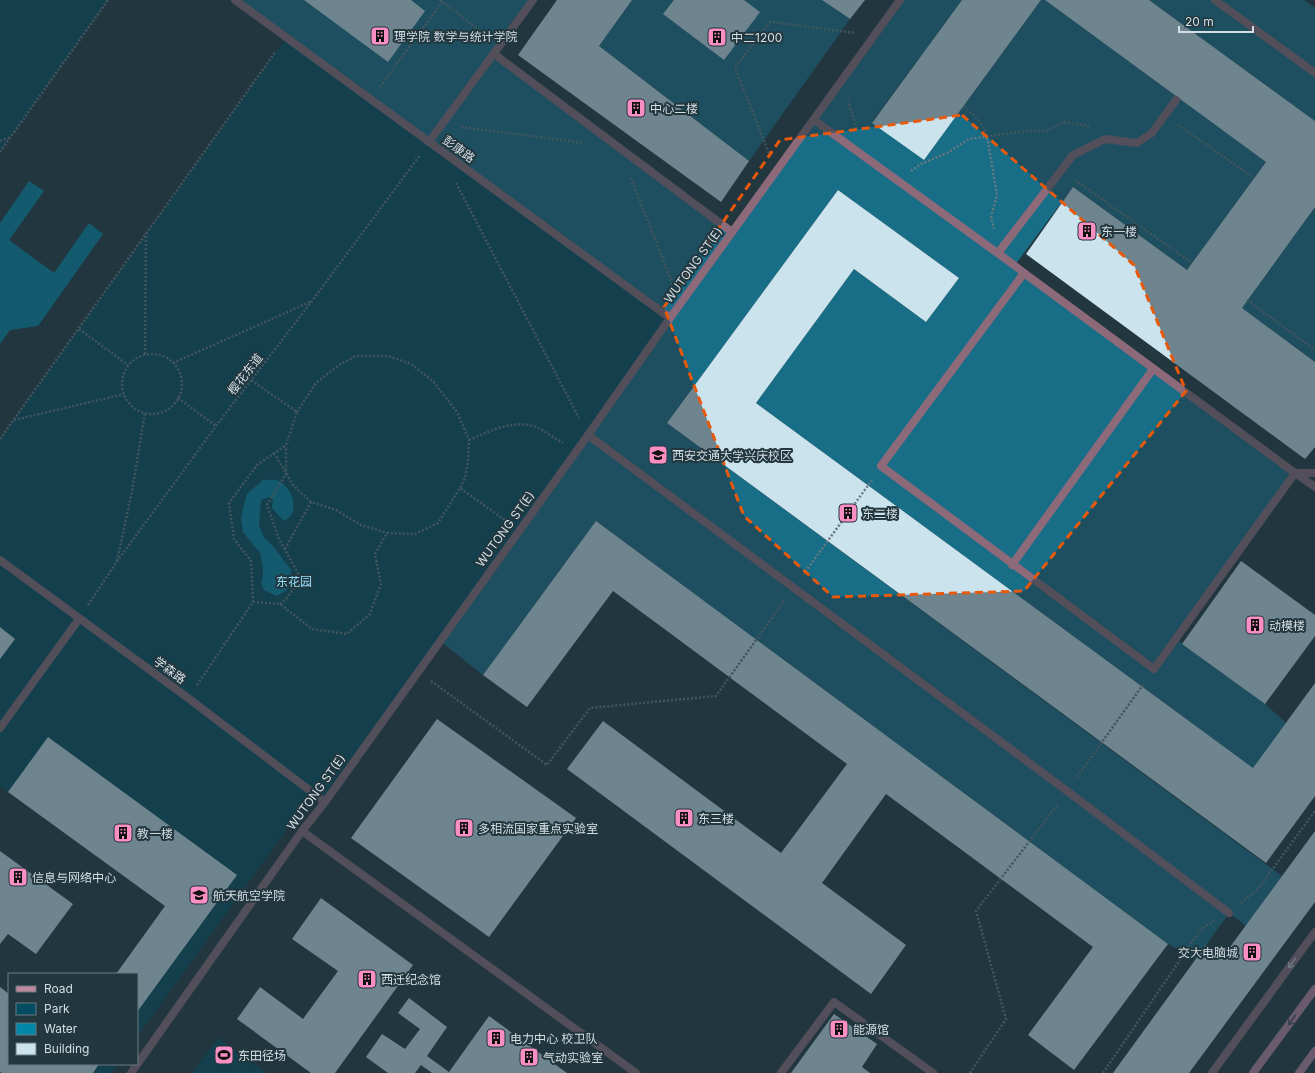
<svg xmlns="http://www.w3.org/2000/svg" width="1315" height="1073" font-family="Inter,'Noto Sans SC',sans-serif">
<rect width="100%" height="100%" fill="#23373f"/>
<g fill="#044c61">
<path d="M0 0H108L0 152Z"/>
<path d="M286 38 670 318 325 802 313 793 137 1037V1012L237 875 48 738 8 792 0 786V659L15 639 0 627V439Z"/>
<path d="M218 1038 266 1073H192Z"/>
<path d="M99 1064H118L111 1073H93Z"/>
</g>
<g fill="#186d87">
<path d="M235 0H533L494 54 732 232 670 318Z"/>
<path d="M632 0H822L850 19 749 161 599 46Z"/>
<path d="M901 0H962L872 122 924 160 1041 0H1045L1266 162 1187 270 1073 187 1015 265 1295 473 1177 638 1182 644 1265 704 1286 723 1253 768 756 403 854 269 926 322 959 278 838 190 667 423 1282 876 1246 926 1229 913 1196 959 1168 944 596 521 483 675 440 641Z"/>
<path d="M1149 0H1304L1315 8V121Z"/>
<path d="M1315 207V362L1242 308Z"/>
</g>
<g fill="#0286a8">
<path d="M29 181 44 191 9 240 54 273 89 223 103 234 38 326 10 330 0 344V223Z"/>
<path d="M263 480C268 480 275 479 279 481 293 489 301 513 284 521L272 508 273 499 269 497 261 500 259 525 264 538 272 545 291 570 292 582 287 590 277 596 264 590 261 582 263 576V567L260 553 243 532 241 517 247 494Z"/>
</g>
<g fill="#cbe3ed">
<path d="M304 0H411L425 11 388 62Z"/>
<path d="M557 0H632L599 46 749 161 721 202 518 55Z"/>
<path d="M674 0H744L760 12 724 60 663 14Z"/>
<path d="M822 0H865L850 19Z"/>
<path d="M962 0H1041L924 160 872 123Z"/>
<path d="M1045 0H1149L1315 121V207L1242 308 1315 362V447L1305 459 1026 254 1073 187 1187 270 1266 162Z"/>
<path d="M838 190 959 278 926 322 854 269 756 403 1253 768 1315 683V796L1266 863 667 423Z"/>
<path d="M596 521 1168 944 1074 1070 1028 1035 1093 947 886 794 822 883 906 945 871 994 567 769 603 721 781 853 847 764 613 591 527 707 483 675Z"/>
<path d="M1241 561 1315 615V636L1265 704 1182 644Z"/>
<path d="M0 627 15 639 0 659Z"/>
<path d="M437 719 576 818 489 937 351 838Z"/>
<path d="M48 737 237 875 137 1012V974H116L165 906 8 792Z"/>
<path d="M1315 831V902L1189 1073H1113L1206 945 1222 958Z"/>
<path d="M0 851 73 904 36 954 8 934 0 944Z"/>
<path d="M321 898 413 965 335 1073H311L237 1019 260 987 303 1019 338 971 292 939Z"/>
<path d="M0 987 9 994V1064H99L93 1073H2L0 1072Z"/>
<path d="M409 998 447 1027 427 1056 449 1072 489 1016 567 1073H432L421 1065 415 1073H388L366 1057 382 1034 405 1049 420 1029 398 1013Z"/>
<path d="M834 1014 877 1044 862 1067 870 1073H791Z"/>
</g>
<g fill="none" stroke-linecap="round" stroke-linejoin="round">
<g stroke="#697980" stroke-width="2.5" stroke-dasharray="2 2" stroke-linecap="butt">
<path d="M440 0 487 36"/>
<path d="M380 87 442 2"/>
<path d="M848 100 857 130"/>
<path d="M964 106 983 125 988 142 997 195 991 217 994 229"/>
<path d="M1178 125 1254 178"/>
<path d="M461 127 583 143"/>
<path d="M0 141 11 137"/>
<path d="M0 152 108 0"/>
<path d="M769 153 735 68 770 22 856 33"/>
<path d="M911 171 921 164 947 153 969 139 1025 131H1046L1064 122 1084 125 1090 128"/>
<path d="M631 178 673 285"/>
<path d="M1075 180 1192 263"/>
<path d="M456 183 579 418"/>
<path d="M1247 300 1315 350"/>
<path d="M79 329 128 365"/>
<path d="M145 354 146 233"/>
<circle cx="152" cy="384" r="30"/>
<path d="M173 363 312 301"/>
<path d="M178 398 216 426"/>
<path d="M297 412 316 383 339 365 356 356H388L411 364 433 381 457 412 469 440 468 461 465 478 460 488"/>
<path d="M14 420 124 394"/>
<path d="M0 439 276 51"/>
<path d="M469 440C490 431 513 419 536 427 545 431 554 438 563 443"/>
<path d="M274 453 293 485 311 502 336 510 361 525 387 533"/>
<path d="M285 549 311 502"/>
<path d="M117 561 132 491 145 413"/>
<path d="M803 575 872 480"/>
<path d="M253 602 280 604 312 629 347 634 370 614 381 584 375 554 387 533 415 534 438 523 460 488 506 521"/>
<path d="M280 604 287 598 296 585 298 573 279 539 267 505 286 474V446"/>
<path d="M88 605 116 563 216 426 312 301 420 155"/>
<path d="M431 681 547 765 590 708 716 696 784 601"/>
<path d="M197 685 253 602 251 561 234 539 229 503 257 465 286 445 297 412 251 380"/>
<path d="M1077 777 1145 682"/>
<path d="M1241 903 1258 889 1315 811"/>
<path d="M970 1073 1006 1019 976 911 1058 804"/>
<path d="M1103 1073 1201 929 1214 921"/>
</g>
<g stroke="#8d6a7a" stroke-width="8">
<path d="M235 0 670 318"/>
<path d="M1215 0 1315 73"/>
<path d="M494 54 732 232"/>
<path d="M429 142 533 0"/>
<path d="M998 253 1073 155 1105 139 1137 143 1152 133 1176 100"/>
<path d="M1024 273 881 466 1154 669 1295 473 1315 487"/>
<path d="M588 435 1067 791 1229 913"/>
<path d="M1012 565 1153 369"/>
<path d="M0 728 79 619"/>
<path d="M302 831 636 1073"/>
<path d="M781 1073 834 1002 933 1073"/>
</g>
<g stroke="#8d6a7a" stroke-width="8">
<path d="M814 120 1014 265 1024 273 1295 473H1315"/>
<path d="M0 560 188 698 325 802"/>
<path d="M131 1073 302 831 325 802 588 435 670 318 900 0"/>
</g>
<path stroke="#8d6a7a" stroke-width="8" d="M1212 1073 1315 932"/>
<g stroke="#be88a1" stroke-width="8">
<path d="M1253 1073 1315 989"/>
<path d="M1299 1073 1315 1051"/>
</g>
</g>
<defs><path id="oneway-shaft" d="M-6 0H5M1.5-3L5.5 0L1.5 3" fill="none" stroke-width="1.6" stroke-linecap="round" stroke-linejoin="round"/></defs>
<use stroke="#c2c2ca" href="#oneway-shaft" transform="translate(1292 963) rotate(126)"/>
<use stroke="#524f5c" href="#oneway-shaft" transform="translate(1292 1020) rotate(126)"/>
<path d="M0 0H1315V1073H0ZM962 115 1134 265 1186 391 1024 591 833 597 744 516 664 307 780 140Z" fill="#23373f" fill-opacity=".55" fill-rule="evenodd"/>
<path fill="none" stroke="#e8590c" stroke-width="3" stroke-dasharray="8 5" stroke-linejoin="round" d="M962 115 1134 265 1186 391 1024 591 833 597 744 516 664 307 780 140Z"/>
<defs>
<g id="building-square" transform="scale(1)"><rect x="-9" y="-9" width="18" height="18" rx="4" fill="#fb8fc3" stroke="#23373f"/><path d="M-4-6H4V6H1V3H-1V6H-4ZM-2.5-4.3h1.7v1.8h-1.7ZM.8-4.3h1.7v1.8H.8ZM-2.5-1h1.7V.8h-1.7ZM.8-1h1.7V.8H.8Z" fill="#111"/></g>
<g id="university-square" transform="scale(1)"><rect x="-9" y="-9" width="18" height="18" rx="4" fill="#fb8fc3" stroke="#23373f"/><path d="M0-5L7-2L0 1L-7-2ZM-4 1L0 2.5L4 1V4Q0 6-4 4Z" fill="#111"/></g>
<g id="stadium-square" transform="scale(1)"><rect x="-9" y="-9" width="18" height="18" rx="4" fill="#fb8fc3" stroke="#23373f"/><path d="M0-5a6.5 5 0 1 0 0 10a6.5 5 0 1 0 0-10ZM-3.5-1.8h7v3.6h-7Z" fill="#111"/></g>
</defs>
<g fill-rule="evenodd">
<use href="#building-square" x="380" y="36"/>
<use href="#building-square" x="717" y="37"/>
<use href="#building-square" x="636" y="108"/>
<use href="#building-square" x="1087" y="231"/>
<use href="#university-square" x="658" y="455"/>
<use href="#building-square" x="848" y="513"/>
<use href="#building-square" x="1255" y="625"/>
<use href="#building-square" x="684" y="818"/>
<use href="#building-square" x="464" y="828"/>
<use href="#building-square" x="123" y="833"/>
<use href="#building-square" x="18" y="877"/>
<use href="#university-square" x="199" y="895"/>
<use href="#building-square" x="1252" y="952"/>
<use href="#building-square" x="367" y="979"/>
<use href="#building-square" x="839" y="1029"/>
<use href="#building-square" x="496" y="1038"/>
<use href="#stadium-square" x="224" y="1055"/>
<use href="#building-square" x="529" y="1057"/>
</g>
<g text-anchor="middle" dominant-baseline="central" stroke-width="4" stroke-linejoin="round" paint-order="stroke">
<g font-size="12" fill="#d4dfe4" stroke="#23373f" text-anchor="start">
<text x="394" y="36">理学院 数学与统计学院</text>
<text x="731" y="37">中二1200</text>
<text x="650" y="108">中心二楼</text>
<text x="1101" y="231">东一楼</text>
<text x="672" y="455">西安交通大学兴庆校区</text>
<text x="862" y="513">东二楼</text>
<text x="1269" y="625">动模楼</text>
<text x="698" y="818">东三楼</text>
<text x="478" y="828">多相流国家重点实验室</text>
<text x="137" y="833">教一楼</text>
<text x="32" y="877">信息与网络中心</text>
<text x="213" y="895">航天航空学院</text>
<text x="1238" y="952" text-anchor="end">交大电脑城</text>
<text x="381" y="979">西迁纪念馆</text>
<text x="853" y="1029">能源馆</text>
<text x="510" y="1038">电力中心 校卫队</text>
<text x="238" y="1055">东田径场</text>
<text x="543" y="1057">气动实验室</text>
</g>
<g font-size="12" fill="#d4dfe4" stroke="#23373f">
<text transform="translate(459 149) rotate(36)">彭康路</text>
<text transform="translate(693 265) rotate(-54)">WUTONG ST(E)</text>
<text transform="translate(245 374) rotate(-52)">樱花东道</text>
<text transform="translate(505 529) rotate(-54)">WUTONG ST(E)</text>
<text transform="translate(170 670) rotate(36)">学森路</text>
<text transform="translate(316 792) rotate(-54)">WUTONG ST(E)</text>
</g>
<g font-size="12" fill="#94defa" stroke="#23373f">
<text x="294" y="581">东花园</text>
</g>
</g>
<rect x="8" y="973" width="130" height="92" fill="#23373f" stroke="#6a7a81"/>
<rect x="16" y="986" width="20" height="6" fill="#be88a1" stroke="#6a7a81"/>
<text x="44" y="993" font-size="12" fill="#d4dfe4">Road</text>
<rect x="16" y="1003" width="20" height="12" fill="#044c61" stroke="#6a7a81"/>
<text x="44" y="1013" font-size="12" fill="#d4dfe4">Park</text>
<rect x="16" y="1023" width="20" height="12" fill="#0286a8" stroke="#6a7a81"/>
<text x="44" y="1033" font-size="12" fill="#d4dfe4">Water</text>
<rect x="16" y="1043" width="20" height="12" fill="#cbe3ed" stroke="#6a7a81"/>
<text x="44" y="1053" font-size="12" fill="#d4dfe4">Building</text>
<path d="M1179 26v6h74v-6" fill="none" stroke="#d4dfe4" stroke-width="2"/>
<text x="1185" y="26" font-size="12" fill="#d4dfe4" stroke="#23373f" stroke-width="3" paint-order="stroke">20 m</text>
</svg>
